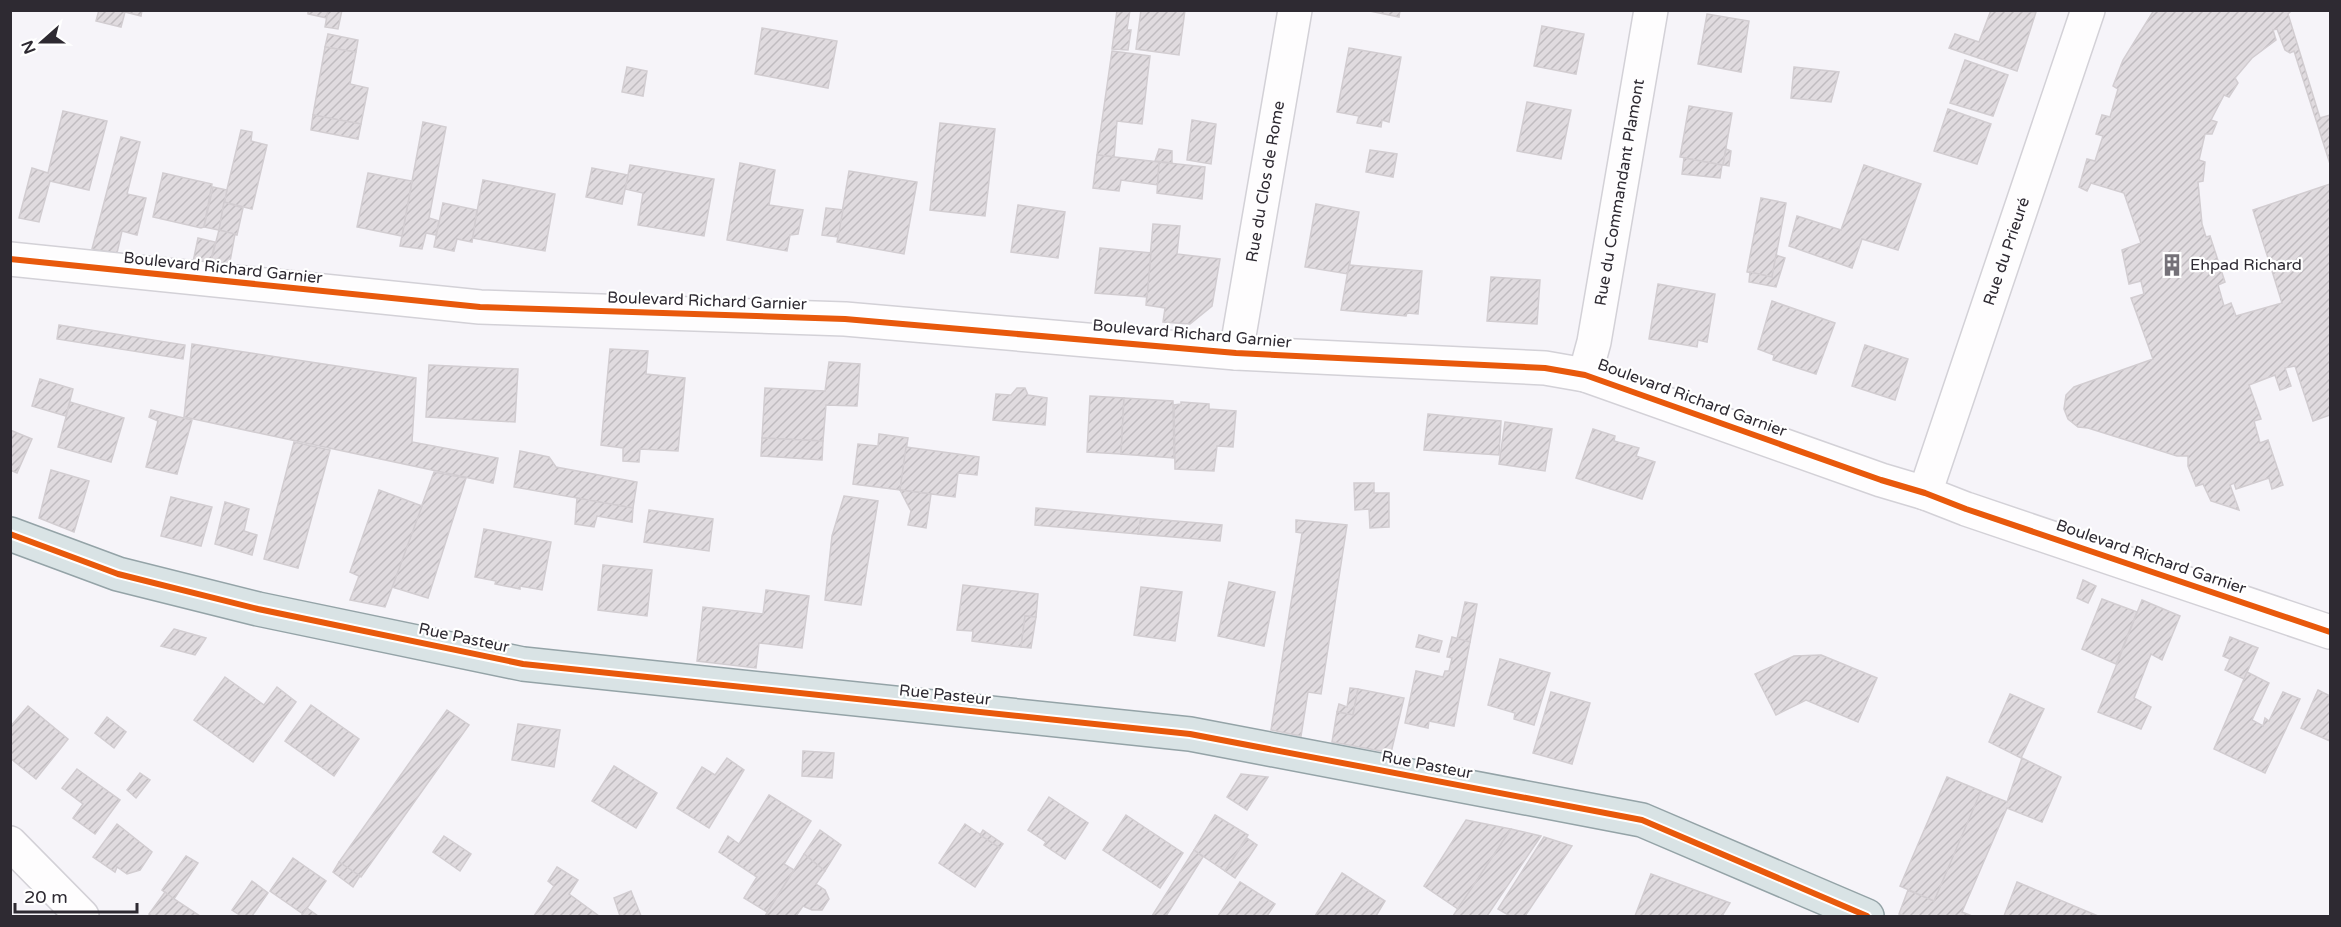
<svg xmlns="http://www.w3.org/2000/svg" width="2341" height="927" font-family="'Varela Round',sans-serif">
<defs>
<pattern id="building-hatch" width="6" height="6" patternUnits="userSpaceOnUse" patternTransform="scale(1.5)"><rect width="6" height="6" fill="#e0dbdf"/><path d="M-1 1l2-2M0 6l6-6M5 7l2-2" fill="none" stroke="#c0bcc0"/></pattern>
</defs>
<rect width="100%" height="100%" fill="#f6f4f9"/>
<g fill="url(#building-hatch)" stroke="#d2cdd1" stroke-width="1.5">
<path d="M99 10H142L141 16 125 12 121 27 96 21Z"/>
<path d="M308 10H328L327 18 308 14Z"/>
<path d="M328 10H342L338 29 325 27Z"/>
<path d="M1117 10H1130L1127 30H1131L1128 50 1112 49Z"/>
<path d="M1141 10H1185L1179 55 1136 49Z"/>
<path d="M1365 10H1400L1399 17Z"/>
<path d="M1991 10 2036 12 2017 71 1949 48 1955 34 1979 42Z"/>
<path d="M2154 10H2292L2288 14 2320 118 2330 115V164L2294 51 2290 53 2285 50 2277 29 2273 30 2276 40 2252 58 2235 78 2238 83 2229 97 2224 95 2211 120 2217 122 2212 134H2205L2199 160 2205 162 2203 181 2198 182 2202 224 2206 237 2210 236 2225 282 2218 285 2224 306 2231 303 2236 316 2282 303 2253 210 2330 184V415L2313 421 2295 366 2285 368 2291 386 2280 390 2275 375 2249 385 2261 419 2254 421 2260 443 2268 440 2283 485 2272 489 2269 478 2236 489 2234 483 2230 485 2239 510 2211 501 2203 484 2196 486 2188 466V456H2177L2088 428 2078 427 2068 419 2064 409 2066 395 2074 387 2153 359 2131 298 2144 294 2141 281 2129 284 2122 250 2141 243 2124 193 2091 183 2087 191 2079 187 2087 159 2095 161 2103 136 2096 134 2102 115 2110 117 2118 89 2113 86 2123 60Z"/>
<path d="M1707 14 1749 21 1741 72 1698 64Z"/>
<path d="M1542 26 1584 34 1576 74 1534 66Z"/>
<path d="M762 28 837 41 828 88 755 74Z"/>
<path d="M328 34 358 40 356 52 325 47Z"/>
<path d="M325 47 356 52 350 84 368 88 361 124 313 115Z"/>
<path d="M1349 48 1401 57 1389 122 1382 120 1381 127 1357 123 1359 116 1337 112Z"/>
<path d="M1112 51 1150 56 1142 124 1117 121 1114 157 1097 155Z"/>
<path d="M1965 60 2008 75 1993 116 1950 103Z"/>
<path d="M627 67 647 71 643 96 622 92Z"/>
<path d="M1794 67 1839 72 1831 102 1791 98Z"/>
<path d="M1527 102 1571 110 1561 159 1517 151Z"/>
<path d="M1689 106 1732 113 1723 165 1680 157Z"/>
<path d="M1948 109 1991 124 1977 164 1934 151Z"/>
<path d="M63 111 107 121 89 190 50 181 39 222 19 218 32 168 48 173Z"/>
<path d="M313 115 361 124 358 139 311 130Z"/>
<path d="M1192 120 1216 124 1211 164 1187 160Z"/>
<path d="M423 122 446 127 429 218 439 221 436 235 426 233 422 249 400 246Z"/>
<path d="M940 123 995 129 985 216 930 210Z"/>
<path d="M241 130 252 132 251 141 267 145 252 209 224 202Z"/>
<path d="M121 137 140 142 127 194 146 198 137 235 122 231 117 253 92 249Z"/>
<path d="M1159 149 1172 151V163L1155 161Z"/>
<path d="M1726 149 1731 151 1729 166 1723 165Z"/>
<path d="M1370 150 1397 154 1393 177 1366 172Z"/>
<path d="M1097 155 1159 162 1158 185 1121 180 1119 191 1093 188Z"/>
<path d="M1684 158 1722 165 1720 178 1682 174Z"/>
<path d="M1159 162 1205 167 1202 199 1157 193Z"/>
<path d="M740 163 775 170 769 205 803 210 798 234 790 235 787 251 727 240Z"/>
<path d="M630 165 714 179 704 236 638 225 643 193 625 189Z"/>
<path d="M1864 165 1921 184 1898 250 1862 239 1852 268 1789 246 1797 216 1841 230Z"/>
<path d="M592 168 628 175 622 204 586 197Z"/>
<path d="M849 171 917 182 904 254 837 242Z"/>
<path d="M163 173 212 184 204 227 201 228 153 217Z"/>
<path d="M368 173 412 181 402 236 357 227Z"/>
<path d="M483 180 555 194 545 251 472 238Z"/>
<path d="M213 187 227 190 219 230 204 227Z"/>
<path d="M1761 198 1786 203 1772 277 1747 272Z"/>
<path d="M224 202 243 208 237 235 219 230Z"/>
<path d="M443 203 477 210 472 242 457 239 454 251 434 247Z"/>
<path d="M1316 204 1359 212 1348 274 1305 267Z"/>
<path d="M1018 205 1065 212 1058 258 1011 252Z"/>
<path d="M826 208 843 210 838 237 822 235Z"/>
<path d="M1153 224 1180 226 1177 254 1220 259 1212 306 1190 324 1163 322 1165 308 1146 305Z"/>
<path d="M219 230 235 234 229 267 210 265Z"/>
<path d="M198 238 215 242 210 265 193 262Z"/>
<path d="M1100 248 1151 253 1147 297 1095 293Z"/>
<path d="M1776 255 1785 258 1776 287 1749 282 1750 272 1772 277Z"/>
<path d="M1349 265 1422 271 1418 314 1407 313 1406 316 1341 310Z"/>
<path d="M1491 277 1540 280 1537 324 1487 321Z"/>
<path d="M1658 284 1715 294 1707 342 1698 340 1697 347 1649 339Z"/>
<path d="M1772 301 1835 323 1816 374 1773 360 1774 355 1758 349Z"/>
<path d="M59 325 185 345 183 359 57 339Z"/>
<path d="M192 344 416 378 412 442 498 458 493 483 184 417Z"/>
<path d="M1865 345 1908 359 1895 400 1852 386Z"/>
<path d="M610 349 648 351 646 374 685 378 678 451 640 449 639 462 623 461V448L601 445Z"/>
<path d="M829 362 860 364 857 406 826 405 823 441 762 438 765 388 825 391Z"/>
<path d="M429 365 518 369 515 422 426 417Z"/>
<path d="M40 379 73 389 66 416 32 406Z"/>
<path d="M1017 388H1025L1028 395 1047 398 1045 425 993 420 996 394 1011 395Z"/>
<path d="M1090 396 1124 398 1121 454 1087 452Z"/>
<path d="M1124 398 1173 401 1174 458 1121 454Z"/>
<path d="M70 402 124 418 111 462 58 447Z"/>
<path d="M1181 402 1209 404V409L1236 411 1233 447 1217 446 1214 471 1175 469 1174 405 1181 404Z"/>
<path d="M151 410 192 420 177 474 146 467 158 421 149 417Z"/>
<path d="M1428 414 1501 421 1499 455 1424 450Z"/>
<path d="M1505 422 1552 429 1545 471 1499 464Z"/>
<path d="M1593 429 1615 436 1614 441 1639 448 1636 456 1655 462 1642 499 1576 478Z"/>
<path d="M10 430 32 439 17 473 10 470Z"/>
<path d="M879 434 908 438 900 490 853 484 858 444 878 446Z"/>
<path d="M762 438 823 441 822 460 761 456Z"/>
<path d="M294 442 330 450 298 568 264 559Z"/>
<path d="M906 447 979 457 977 475 958 473 955 497 900 490Z"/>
<path d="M520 451 549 457 556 467 637 482 633 508 514 487Z"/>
<path d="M51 470 89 481 74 532 39 518Z"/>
<path d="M434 472 466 478 428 598 392 587Z"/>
<path d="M1354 483H1374V493H1389V527L1370 528 1369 509 1355 510Z"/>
<path d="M379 490 422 506 385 607 350 600 359 576 350 572Z"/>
<path d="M900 490 931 494 926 528 908 525 911 511Z"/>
<path d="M844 496 878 501 861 605 825 600 832 536Z"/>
<path d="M171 497 212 507 201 546 161 536Z"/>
<path d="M577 498 633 508 632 522 597 516 594 527 575 524Z"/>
<path d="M225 502 249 509 244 531 257 535 252 555 215 544Z"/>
<path d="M1036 508 1141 518 1138 534 1035 525Z"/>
<path d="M649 510 713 519 709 551 644 542Z"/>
<path d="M1141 518 1222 525 1220 541 1138 534Z"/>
<path d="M1296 520 1347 525 1321 694 1308 692 1301 736 1271 730 1302 533 1296 532Z"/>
<path d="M484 529 551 542 542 590 520 586V589L495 584 496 581 475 577Z"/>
<path d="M603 565 652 570 647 616 598 610Z"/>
<path d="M2083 580 2096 586 2088 603 2077 598Z"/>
<path d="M1229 582 1275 592 1264 646 1218 636Z"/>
<path d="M963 585 1038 594 1036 617 1025 616 1021 647 972 641 973 631 957 630Z"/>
<path d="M1141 587 1182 592 1175 641 1134 635Z"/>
<path d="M766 590 809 596 802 648 759 643 756 668 697 661 703 607 763 614Z"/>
<path d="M2102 599 2137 612 2116 664 2082 649Z"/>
<path d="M2142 600 2180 616 2162 660 2151 654 2134 698 2151 707 2141 729 2098 712Z"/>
<path d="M1465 602 1477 604 1470 642 1457 639Z"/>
<path d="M1025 616 1036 617 1031 648 1021 647Z"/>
<path d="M174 629 206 638 195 655 161 646Z"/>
<path d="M1419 635 1442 641 1439 652 1416 647Z"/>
<path d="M1452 637 1470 642 1454 726 1429 721 1428 728 1405 723 1416 671 1443 677 1445 671H1449L1452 658 1447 657Z"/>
<path d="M2230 637 2258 648 2244 679 2225 670 2230 659 2223 656Z"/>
<path d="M1821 655 1877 678 1858 722 1806 700 1776 715 1755 674 1794 656Z"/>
<path d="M1500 659 1550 673 1534 725 1514 719 1515 713 1488 705Z"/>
<path d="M2247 672 2269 683 2252 720 2263 726 2265 718 2269 721 2283 692 2300 699 2265 773 2214 749Z"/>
<path d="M225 677 264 705 277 687 296 702 253 762 194 720Z"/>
<path d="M1350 688 1358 689 1353 715 1337 712 1339 704 1347 707Z"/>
<path d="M1358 689 1404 698 1391 753 1332 742 1337 712 1353 715Z"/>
<path d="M2318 690 2330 696V741L2301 728Z"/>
<path d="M1551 692 1590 703 1572 764 1533 753Z"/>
<path d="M2010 694 2044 709 2021 758 1989 742Z"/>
<path d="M311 705 359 739 334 776 285 741Z"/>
<path d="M28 706 68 739 36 779 10 758V727Z"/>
<path d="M447 710 469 725 361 877 339 862Z"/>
<path d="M107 717 126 732 114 748 95 733Z"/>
<path d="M518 724 560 730 554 767 512 760Z"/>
<path d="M803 751 834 753 832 778 802 776Z"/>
<path d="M727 758 744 770 709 828 677 808 702 767 715 775Z"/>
<path d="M2022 758 2061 777 2042 822 2007 808 1962 912 1972 916H1906L1899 914 1908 890 1934 901 1980 791 2007 802Z"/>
<path d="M614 766 657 793 636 828 592 801Z"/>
<path d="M77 769 120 800 95 834 73 818 83 804 62 788Z"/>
<path d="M140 773 150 780 136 798 127 790Z"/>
<path d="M1241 774 1268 777 1247 810 1227 797Z"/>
<path d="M1947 777 1981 791 1934 901 1900 886Z"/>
<path d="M769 795 811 821 784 864 794 870 767 912 744 898 757 877 719 852 728 836 739 844Z"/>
<path d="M1049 797 1088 823 1065 859 1044 845 1046 842 1028 830Z"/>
<path d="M1126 815 1183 853 1160 888 1103 850Z"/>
<path d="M1215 815 1248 835 1225 871 1194 850Z"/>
<path d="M1466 820 1511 829 1458 909 1424 886Z"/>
<path d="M117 824 152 852 140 870 127 874 117 867 115 872 93 857Z"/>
<path d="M965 824 1000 848 975 887 939 863Z"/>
<path d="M1511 829 1541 836 1487 916H1453Z"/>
<path d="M820 830 841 845 825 871 804 854Z"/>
<path d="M983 830 1003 844 1000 848 980 835Z"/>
<path d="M444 836 471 854 460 871 433 852Z"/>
<path d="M1544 837 1572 846 1525 916H1510L1498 909Z"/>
<path d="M1247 838 1257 845 1235 878 1225 871Z"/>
<path d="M1194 850 1203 857 1166 916H1152Z"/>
<path d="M804 854 825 871 816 884 825 890 829 899 822 910H812L803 906 796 916H765Z"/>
<path d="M186 856 198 863 174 899 162 890Z"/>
<path d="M293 858 326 881 303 914 270 891Z"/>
<path d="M339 862 360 876 353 887 333 872Z"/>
<path d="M557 867 578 880 569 894 599 916H534L554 886 548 881Z"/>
<path d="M1342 873 1385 901 1376 916H1315Z"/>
<path d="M1651 874 1730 903 1722 916H1635Z"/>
<path d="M252 881 268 893 252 916H241L232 910Z"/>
<path d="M1240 882 1275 904 1267 916H1218Z"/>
<path d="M2017 882 2098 916H2004Z"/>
<path d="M631 891 641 916H620L614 898Z"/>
<path d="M165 892 174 899 200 916H152L149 914Z"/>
<path d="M307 908 318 916H301Z"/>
</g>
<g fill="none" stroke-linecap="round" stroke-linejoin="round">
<g stroke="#d3d1d7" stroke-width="36">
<g id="minor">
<path d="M10 259 480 307 845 319 1236 353 1545 368 1585 375 1881 480 1925 493 1966 509 2330 632"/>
<path id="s1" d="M1236 353 1295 10"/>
<path id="s2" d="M1585 375 1594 342 1651 10"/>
<path id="s3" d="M1925 493 2088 10"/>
<path d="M10 843 82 916"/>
</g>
</g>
<g stroke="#94a3a7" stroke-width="36">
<path id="major" d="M10 534 118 574 258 609 523 664 1190 734 1642 820 1867 916"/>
</g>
<use href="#minor" stroke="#fefdfe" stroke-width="33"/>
<use href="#major" stroke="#d9e3e5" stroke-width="33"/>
<g stroke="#fff" stroke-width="10">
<g id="cycleway">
<path d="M10 259 480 307 845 319 1236 353 1545 368 1585 375 1881 480 1925 493 1966 509 2330 632"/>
<path d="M10 534 118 574 258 609 523 664 1190 734 1642 820 1867 916"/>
</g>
</g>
<use href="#cycleway" stroke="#e8590c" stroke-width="6"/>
</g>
<defs>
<g id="building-bare" transform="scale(1.8)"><path d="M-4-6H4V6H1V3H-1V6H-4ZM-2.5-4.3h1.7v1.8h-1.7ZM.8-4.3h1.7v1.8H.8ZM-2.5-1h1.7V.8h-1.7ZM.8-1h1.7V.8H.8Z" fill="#747178" stroke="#fff" stroke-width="2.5" paint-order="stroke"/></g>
</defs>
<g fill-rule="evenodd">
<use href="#building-bare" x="2172" y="265"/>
</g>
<g text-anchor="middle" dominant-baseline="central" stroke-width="4.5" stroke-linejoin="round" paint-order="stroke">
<g font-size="16" fill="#2e2a32" stroke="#fff">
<text stroke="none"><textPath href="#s1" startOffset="174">Rue du Clos de Rome</textPath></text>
<text stroke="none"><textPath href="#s2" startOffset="186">Rue du Commandant Plamont</textPath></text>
<text stroke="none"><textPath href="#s3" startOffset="255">Rue du Prieuré</textPath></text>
<text transform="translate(223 268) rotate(6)">Boulevard Richard Garnier</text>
<text transform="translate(707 301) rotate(2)">Boulevard Richard Garnier</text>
<text transform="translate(1192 334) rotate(5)">Boulevard Richard Garnier</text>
<text transform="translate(1692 398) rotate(20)">Boulevard Richard Garnier</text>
<text transform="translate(2151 557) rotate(19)">Boulevard Richard Garnier</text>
<text transform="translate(464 638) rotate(12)">Rue Pasteur</text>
<text transform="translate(945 695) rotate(6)">Rue Pasteur</text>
<text transform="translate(1427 765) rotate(11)">Rue Pasteur</text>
</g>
<g font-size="16" fill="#2e2a32" stroke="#fff" text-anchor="start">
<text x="2190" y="265">Ehpad Richard</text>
</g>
</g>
<rect width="2341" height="927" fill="none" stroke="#2e2a32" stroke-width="24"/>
<g transform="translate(42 42) rotate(249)" stroke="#ffffff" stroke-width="4.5" paint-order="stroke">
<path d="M0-4.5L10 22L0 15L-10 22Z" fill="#2e2a32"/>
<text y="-9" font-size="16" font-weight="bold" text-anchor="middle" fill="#2e2a32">N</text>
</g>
<path d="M15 903v9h122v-9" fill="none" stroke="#2e2a32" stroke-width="3"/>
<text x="24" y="903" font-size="18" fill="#2e2a32" stroke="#ffffff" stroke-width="4.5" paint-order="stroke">20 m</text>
</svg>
